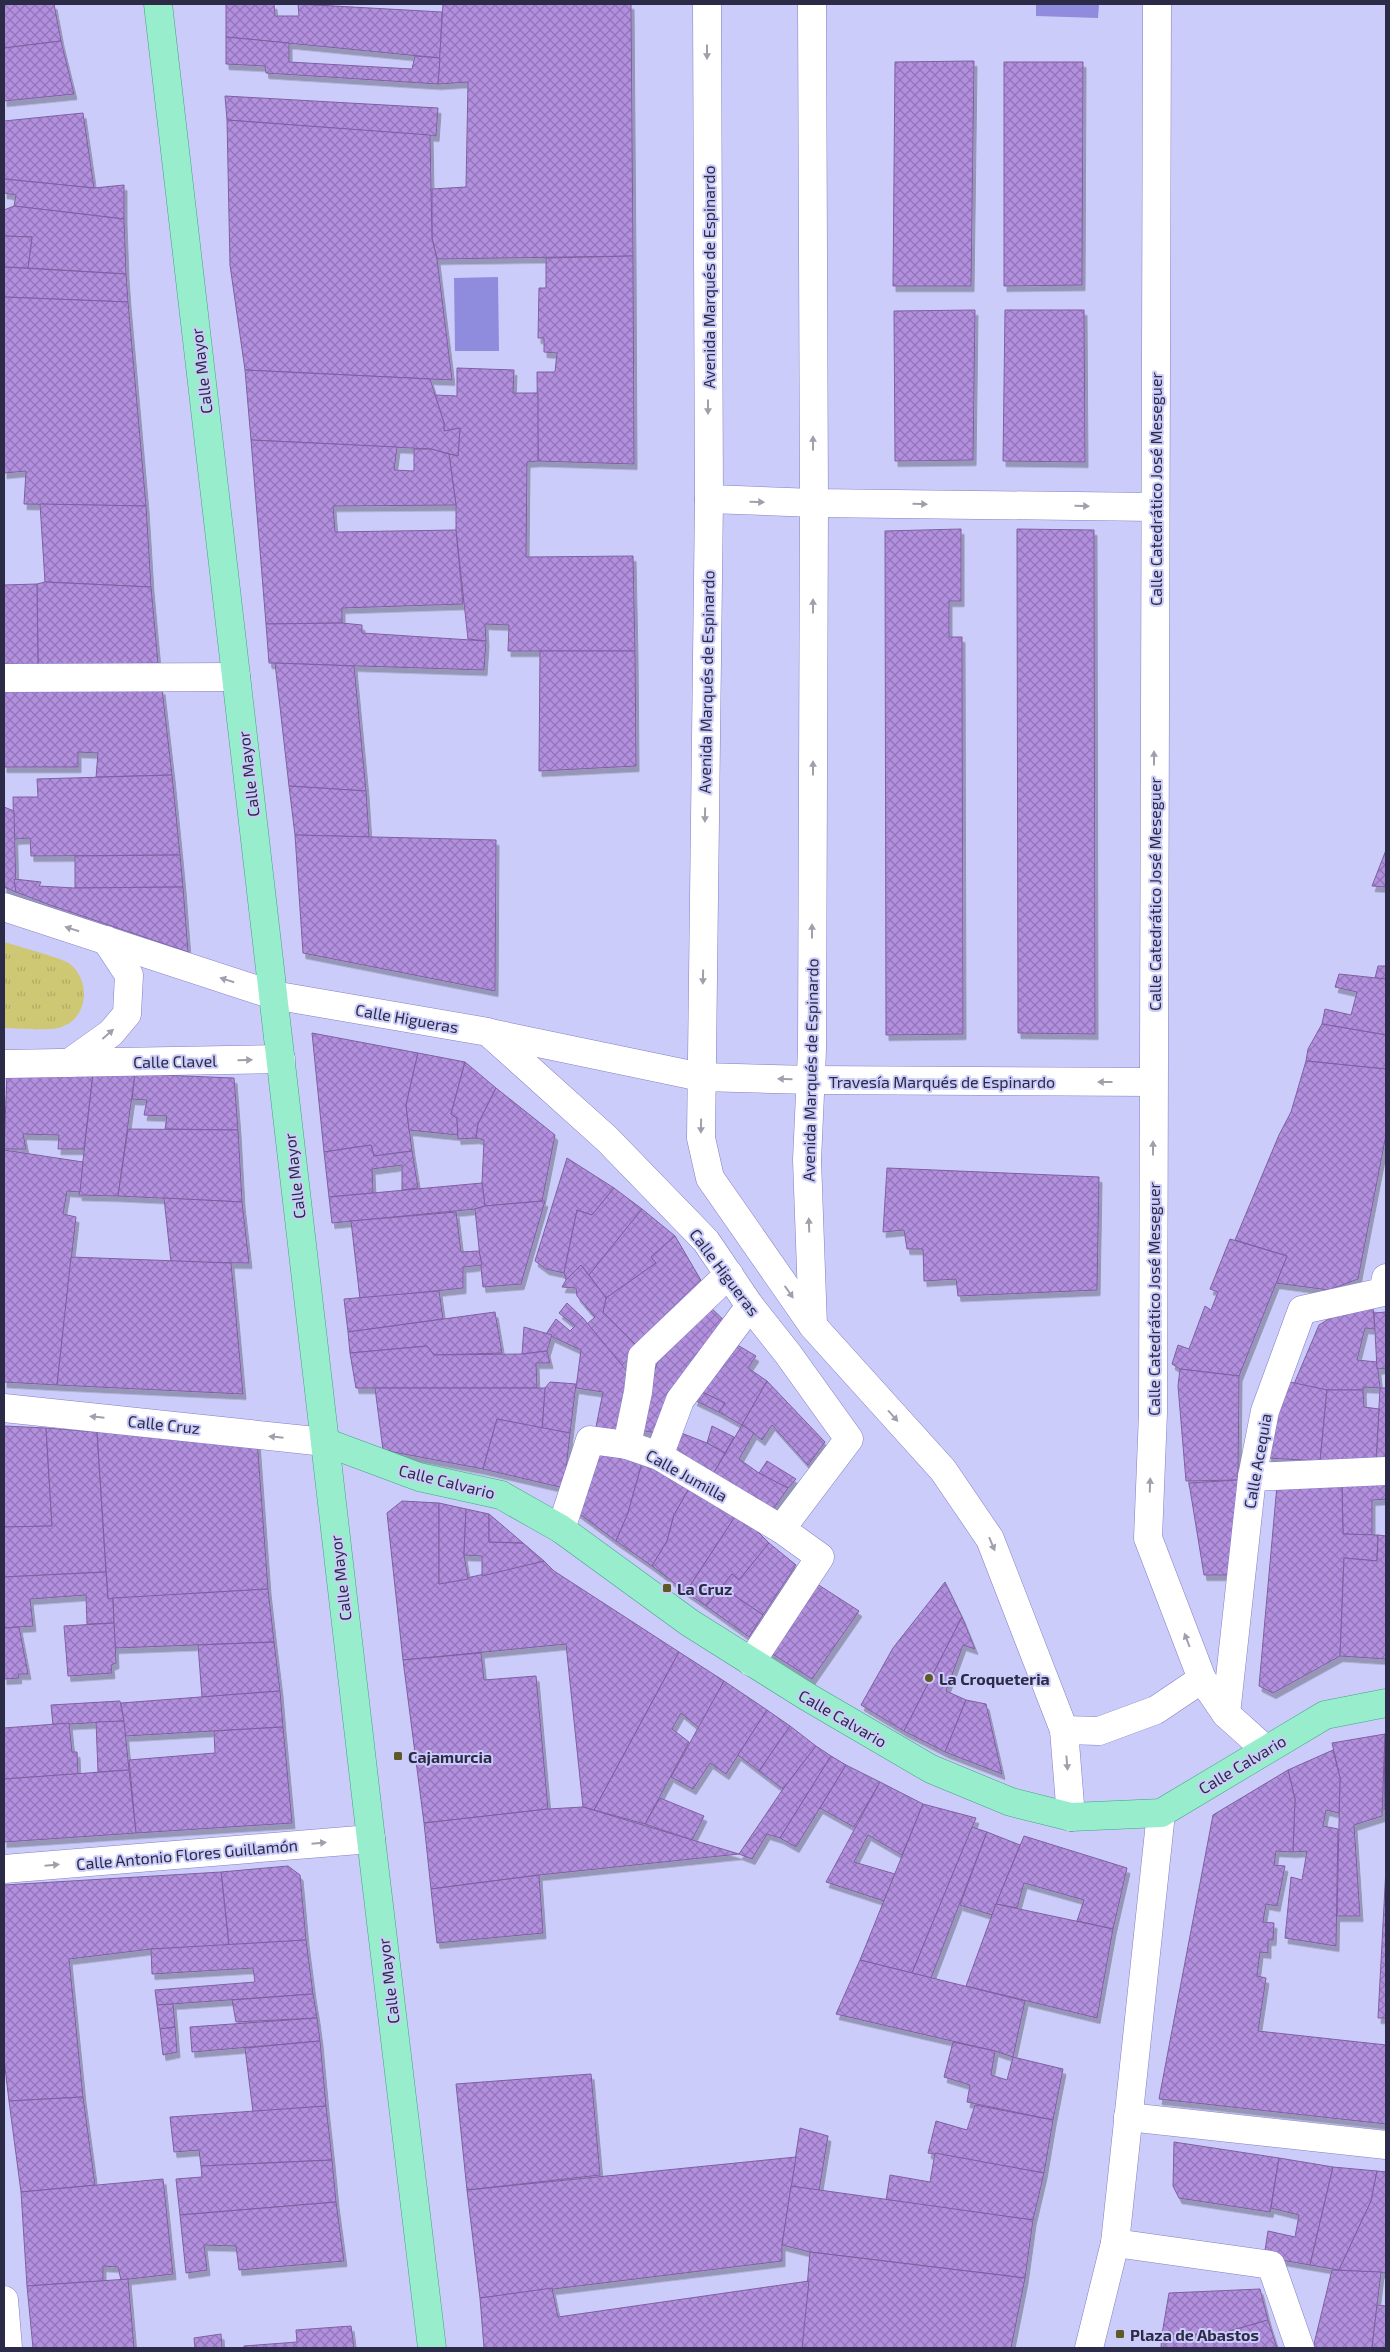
<svg xmlns="http://www.w3.org/2000/svg" width="1390" height="2352" font-family="'Exo 2',sans-serif">
<defs>
<pattern id="park-tufts" width="24" height="20" patternUnits="userSpaceOnUse" patternTransform="scale(1.25)"><rect width="24" height="20" fill="#cec774"/><path d="M3 7l-1-3M5 7V3M7 7l1-3M15 17l-1-3M17 17v-4M19 17l1-3" fill="none" stroke="#b1ab66"/></pattern>
<pattern id="building-cross-hatch" width="8" height="8" patternUnits="userSpaceOnUse" patternTransform="scale(1.25)"><rect width="8" height="8" fill="#b38fdf"/><path d="M0 0l8 8M0 8l8-8" fill="none" stroke="#9275b7"/></pattern>
<filter id="shadow"><feDropShadow dx="3" dy="5.5" stdDeviation="0" flood-color="#0004"/></filter>
</defs>
<rect width="100%" height="100%" fill="#ccccfa"/>
<path fill="url(#park-tufts)" d="M4 942C16 946 63 958 70 964 92 982 88 1021 58 1028 43 1031 19 1028 4 1028Z"/>
<g fill="#8f8cde">
<path d="M1036 4H1099L1098 18 1036 16Z"/>
<path d="M498 277 499 351H455L454 278Z"/>
</g>
<g fill="url(#building-cross-hatch)" stroke="#7e60a1" filter="url(#shadow)">
<path d="M4 4H54L61 41 4 48Z"/>
<path d="M226 4H274L275 16H299L298 4 442 12 440 58 226 37Z"/>
<path d="M443 4H631L633 256 437 259 432 238V189L466 187 468 82 438 84Z"/>
<path d="M226 37 289 43V62L412 69 415 56 440 58 438 84 266 73 265 66 226 64Z"/>
<path d="M61 41 74 94 4 101V48Z"/>
<path d="M974 61 971 286H893L895 62Z"/>
<path d="M1004 62H1083L1082 285 1004 286Z"/>
<path d="M225 96 438 108 436 136 227 120Z"/>
<path d="M83 113 94 188 4 179V121Z"/>
<path d="M227 120 430 135 432 238 437 259 452 380 245 370 230 265Z"/>
<path d="M4 179 94 188 124 185V219L14 206 16 195 4 193Z"/>
<path d="M14 206 124 219 126 274 28 268 32 237 4 236V210Z"/>
<path d="M4 236 32 237 28 268 4 267Z"/>
<path d="M633 256 634 464 538 461 537 372H555L557 353 544 352V338H538L539 288H546V258Z"/>
<path d="M4 267 126 274 128 302 4 297Z"/>
<path d="M4 297 128 302 146 506 24 504 26 471 4 473Z"/>
<path d="M975 310 973 460 895 461 894 311Z"/>
<path d="M1005 310H1084L1085 462 1003 461Z"/>
<path d="M457 368 514 370 513 393H538V461L527 462 526 557 633 556 635 651H508L509 625 485 624 486 641 468 639 456 530V505L449 454 458 456 460 428 444 431V423L435 395 457 396Z"/>
<path d="M245 370 430 379 444 423V431L460 428 458 456 431 449 251 440Z"/>
<path d="M251 440 397 447 394 470 414 471V449H431L449 454 456 505 333 506 335 532 456 530 463 604 342 608V623L266 624Z"/>
<path d="M40 504 146 506 151 587 45 582Z"/>
<path d="M961 529V601H949V637H962L963 1034 886 1035 885 531Z"/>
<path d="M1017 529 1094 530 1095 1034 1018 1033Z"/>
<path d="M45 582 151 587 158 663 38 665 37 584Z"/>
<path d="M37 584 38 665 4 664V585Z"/>
<path d="M342 623 362 625V633L486 641 484 670 269 663 266 624Z"/>
<path d="M540 651H635L636 766 539 771Z"/>
<path d="M275 663 354 666 366 791 289 786Z"/>
<path d="M162 689 172 775 96 777 98 753 78 752V767H4V690Z"/>
<path d="M172 775 180 855 31 856 30 838 14 839 13 797H38L37 779Z"/>
<path d="M289 786 366 791 369 837 295 835Z"/>
<path d="M4 807 14 811 16 892 4 887Z"/>
<path d="M295 835 496 840 495 991 303 953Z"/>
<path d="M1386 850V887L1372 886Z"/>
<path d="M180 855 183 887 75 888V856Z"/>
<path d="M14 879 41 882 39 886 75 888 183 887 188 952 50 905 16 892Z"/>
<path d="M1378 966H1386V979L1375 978Z"/>
<path d="M1339 974 1386 979V1035L1322 1024 1325 1009 1351 1015 1357 992 1335 987Z"/>
<path d="M1322 1024 1386 1035V1069L1306 1061 1308 1049Z"/>
<path d="M312 1033 418 1053 406 1105 412 1151 374 1156 371 1145 324 1152Z"/>
<path d="M418 1053 465 1062 451 1114 457 1118 458 1135 409 1130 406 1105Z"/>
<path d="M1306 1061 1386 1069V1135L1358 1279 1329 1290 1276 1283 1287 1256 1235 1240 1279 1135 1291 1112Z"/>
<path d="M465 1062 496 1088 478 1124 476 1138 458 1139 457 1118 451 1114Z"/>
<path d="M7 1073 93 1074 84 1149H58L59 1135 23 1134 26 1149H4Z"/>
<path d="M93 1074H135L118 1196 79 1195Z"/>
<path d="M135 1074 234 1078 238 1130 165 1129 167 1116 144 1115 147 1100 132 1099Z"/>
<path d="M496 1088 555 1135 542 1201 485 1206 482 1183 484 1140 476 1138 478 1124Z"/>
<path d="M128 1129 238 1130 242 1202 118 1196Z"/>
<path d="M371 1145 374 1156 412 1151 418 1188 402 1190V1165L372 1169 373 1193 329 1197 324 1152Z"/>
<path d="M4 1150 83 1162 80 1192 67 1191 63 1214 76 1217 57 1385 4 1382Z"/>
<path d="M567 1158 614 1188 592 1215 577 1210 564 1273 546 1269 535 1261Z"/>
<path d="M887 1168 1099 1177 1097 1290 958 1296 956 1279 924 1281 923 1249H907L904 1230 883 1232Z"/>
<path d="M482 1183 485 1206 475 1209 332 1223 329 1197Z"/>
<path d="M614 1188 642 1209 589 1275 581 1265 566 1280 564 1273 577 1210 592 1215Z"/>
<path d="M164 1198 242 1202 249 1263 171 1262Z"/>
<path d="M542 1201H545L521 1284 483 1287 475 1209 485 1206Z"/>
<path d="M642 1209 675 1236 651 1257 656 1263 606 1298 589 1275Z"/>
<path d="M456 1212 461 1252 479 1251 482 1265 463 1267V1288L360 1299 351 1221Z"/>
<path d="M675 1236 706 1289 640 1349 603 1312 606 1298 656 1263 651 1257Z"/>
<path d="M1230 1239 1287 1256 1239 1376 1180 1369 1172 1364 1178 1345 1189 1349 1205 1306 1211 1310 1218 1292 1210 1289Z"/>
<path d="M71 1257 231 1263 243 1394 57 1385Z"/>
<path d="M581 1265 606 1298 603 1312 640 1349 622 1365 587 1324 595 1317 577 1296 576 1288 562 1287 566 1280Z"/>
<path d="M439 1291 443 1319 348 1332 344 1299Z"/>
<path d="M567 1303 583 1318 635 1381 622 1437 595 1432 603 1392 576 1388 581 1350 546 1334 556 1319 570 1331 575 1326 559 1313Z"/>
<path d="M707 1304 730 1326 662 1434 634 1429 660 1355Z"/>
<path d="M1348 1307H1373L1375 1329 1365 1328 1357 1360 1377 1362 1380 1388 1364 1387 1363 1390H1327L1294 1384 1319 1325Z"/>
<path d="M495 1312 502 1353 434 1355 427 1346 350 1353 348 1332Z"/>
<path d="M1386 1312V1368L1377 1369 1374 1313Z"/>
<path d="M524 1327 552 1335 547 1351 522 1354Z"/>
<path d="M729 1340 756 1356 748 1368 767 1381 742 1425 719 1412 725 1403 700 1391Z"/>
<path d="M427 1346 434 1355 522 1354 547 1351 550 1363H536L537 1388H356L350 1353Z"/>
<path d="M1180 1369 1239 1376 1238 1480 1186 1481 1178 1386Z"/>
<path d="M1281 1380 1327 1390 1320 1461 1268 1458Z"/>
<path d="M767 1381 825 1442 808 1465 772 1425 762 1440 742 1425Z"/>
<path d="M550 1382 576 1384 570 1433 542 1429 545 1388Z"/>
<path d="M375 1388H545L542 1429 497 1419 483 1469 383 1450Z"/>
<path d="M1380 1388H1386V1462H1376Z"/>
<path d="M1327 1390H1363L1364 1407 1379 1409 1376 1462 1320 1461Z"/>
<path d="M700 1391 725 1403 719 1412 694 1400Z"/>
<path d="M497 1419 570 1433 564 1488 483 1469Z"/>
<path d="M742 1425 754 1433 739 1459 759 1473 788 1488 772 1511 712 1476Z"/>
<path d="M4 1426 46 1428 52 1526 4 1527Z"/>
<path d="M712 1426 734 1437 725 1453 707 1443Z"/>
<path d="M46 1428 97 1432 106 1572 4 1577V1527L52 1526Z"/>
<path d="M676 1431 707 1443 725 1453 712 1476 669 1455Z"/>
<path d="M97 1432 257 1439 268 1589 108 1599Z"/>
<path d="M591 1448 643 1459 628 1513 616 1541 577 1512Z"/>
<path d="M643 1459 691 1485 674 1515 667 1541 652 1566 616 1541 628 1513Z"/>
<path d="M767 1461 796 1479 788 1488 759 1473Z"/>
<path d="M1238 1480 1235 1575H1204L1189 1483Z"/>
<path d="M1386 1484V1499L1372 1500V1535L1343 1534 1342 1485Z"/>
<path d="M691 1485 738 1512 686 1592 652 1566 667 1541 674 1515Z"/>
<path d="M1277 1485H1342L1343 1534 1378 1535 1377 1561 1344 1558 1340 1656 1273 1693 1259 1686Z"/>
<path d="M402 1501 439 1503V1584L544 1561 554 1571 679 1652 594 1810 583 1807 566 1644 403 1660 387 1513Z"/>
<path d="M439 1503 466 1509 464 1555 468 1579 439 1584Z"/>
<path d="M466 1509 489 1514V1542L523 1543 544 1561 482 1576V1556L464 1555Z"/>
<path d="M738 1512 769 1543 739 1580 732 1574 706 1606 686 1592Z"/>
<path d="M489 1514 523 1543 489 1542Z"/>
<path d="M1378 1535 1386 1536V1659L1340 1656 1344 1558 1377 1561Z"/>
<path d="M769 1543 796 1565 763 1615 722 1587 732 1574 739 1580Z"/>
<path d="M106 1572 108 1599 113 1598 114 1623 87 1624 86 1595 30 1599 33 1626 4 1628V1577Z"/>
<path d="M814 1582 859 1611 812 1679 766 1650Z"/>
<path d="M945 1582 962 1617 904 1731 861 1705 893 1648Z"/>
<path d="M722 1587 763 1615 749 1637 706 1606Z"/>
<path d="M268 1589 274 1642 115 1648 113 1598Z"/>
<path d="M962 1617 975 1649 963 1645 946 1691 966 1700 945 1752 904 1731Z"/>
<path d="M114 1623 116 1663 111 1665 112 1673 68 1676 64 1626Z"/>
<path d="M19 1627 28 1674H18L19 1678 4 1679V1628Z"/>
<path d="M274 1642 280 1691 202 1697 198 1645Z"/>
<path d="M679 1652 724 1681 699 1728 681 1713 672 1729 689 1742 645 1824 594 1810Z"/>
<path d="M481 1653 484 1680 536 1676 548 1809 424 1823 403 1660Z"/>
<path d="M724 1681 767 1710 726 1774 710 1763 693 1789 671 1777Z"/>
<path d="M280 1691 283 1727 125 1736 121 1703Z"/>
<path d="M966 1700 986 1704 1002 1774 945 1752Z"/>
<path d="M120 1701 124 1721 53 1725 51 1705Z"/>
<path d="M767 1710 790 1726 759 1771 738 1755Z"/>
<path d="M124 1721 129 1770 98 1772 96 1722Z"/>
<path d="M69 1723 72 1752H77L78 1774 4 1779V1728Z"/>
<path d="M790 1726 816 1746 783 1789 759 1771Z"/>
<path d="M283 1727 292 1823 136 1833 129 1760 215 1753 214 1731Z"/>
<path d="M1385 1734H1386V1809H1384Z"/>
<path d="M1385 1734 1382 1816 1354 1825 1360 1916H1337L1340 1778 1332 1743Z"/>
<path d="M816 1746 831 1756 780 1838 767 1834 752 1859 739 1854 783 1789Z"/>
<path d="M1333 1750 1340 1778 1339 1813 1326 1810 1323 1826 1338 1829 1336 1946 1285 1938 1291 1877 1302 1880 1307 1851 1293 1852 1295 1799 1288 1770Z"/>
<path d="M831 1756 846 1765 796 1847 780 1838Z"/>
<path d="M846 1765 880 1782 854 1827 820 1808Z"/>
<path d="M129 1770 136 1833 4 1842V1779Z"/>
<path d="M1288 1770 1295 1799 1293 1852 1276 1851 1274 1865 1285 1866 1277 1906 1266 1904 1263 1922 1274 1923 1273 1940H1268V1953L1260 1952 1257 1976 1266 1978 1258 2031 1386 2045V2124L1159 2099 1213 1815Z"/>
<path d="M880 1782 923 1804 902 1855 868 1835 854 1862 895 1874 884 1901 826 1882Z"/>
<path d="M660 1798 704 1816 692 1840 645 1824Z"/>
<path d="M923 1804 976 1818 912 1973 860 1960Z"/>
<path d="M583 1807 739 1854 539 1875 431 1889 424 1823 548 1809Z"/>
<path d="M972 1827 987 1832 931 1978 912 1973Z"/>
<path d="M987 1832 1020 1845 992 1915 960 1905Z"/>
<path d="M1024 1836 1127 1868 1113 1929 1077 1921 1084 1900 1024 1883 1017 1908 996 1904Z"/>
<path d="M288 1866 300 1875 306 1940 229 1946 221 1872Z"/>
<path d="M1386 1868V2018H1378Z"/>
<path d="M221 1872 229 1946 151 1949 69 1959 83 2097 9 2101 4 2060V1885Z"/>
<path d="M539 1875 543 1933 437 1943 431 1889Z"/>
<path d="M996 1904 1113 1929 1097 2018 966 1986Z"/>
<path d="M306 1940 313 1994 157 2005 155 1990 255 1982 253 1968 152 1974 151 1949Z"/>
<path d="M860 1960 1025 2001 1013 2057 995 2051 836 2014Z"/>
<path d="M313 1994 317 2018 236 2022 232 2000Z"/>
<path d="M173 2004 175 2027 160 2029 157 2005Z"/>
<path d="M317 2018 320 2041 192 2052 190 2027Z"/>
<path d="M175 2027 177 2052 163 2055 160 2029Z"/>
<path d="M320 2041 326 2106 253 2112 245 2048Z"/>
<path d="M953 2042 995 2051 991 2075 1007 2080 1013 2057 1063 2069 1053 2120 967 2102 970 2085 944 2077Z"/>
<path d="M591 2074 600 2175 467 2190 456 2084Z"/>
<path d="M83 2097 95 2185 21 2192 9 2101Z"/>
<path d="M975 2105 1053 2120 1044 2173 928 2153 936 2121 967 2130Z"/>
<path d="M326 2106 332 2160 201 2166 199 2150 174 2152 170 2117Z"/>
<path d="M800 2128 828 2136 819 2191 791 2186Z"/>
<path d="M1174 2142 1279 2158 1270 2212 1179 2198 1173 2186Z"/>
<path d="M935 2153 1044 2173 1033 2220 886 2201 890 2175 930 2182Z"/>
<path d="M796 2157 782 2245V2261L480 2298 467 2190Z"/>
<path d="M1279 2158 1333 2167 1310 2265 1264 2257 1268 2231 1295 2237 1299 2215 1271 2208Z"/>
<path d="M332 2160 336 2202 180 2215 176 2179 202 2177 201 2166Z"/>
<path d="M1333 2167 1377 2171 1371 2201 1339 2270 1310 2265Z"/>
<path d="M1377 2171 1386 2172V2273L1339 2270 1371 2201Z"/>
<path d="M163 2179 173 2274 121 2280 118 2267 103 2266V2281L27 2286 21 2192Z"/>
<path d="M791 2186 1033 2220 1025 2278 810 2252 782 2245Z"/>
<path d="M336 2202 344 2261 239 2270 236 2246 204 2245 207 2270 186 2273 180 2215Z"/>
<path d="M810 2252 1025 2278 1011 2348H802Z"/>
<path d="M1332 2270 1381 2272 1372 2348H1313Z"/>
<path d="M128 2279 134 2348H33L27 2286Z"/>
<path d="M809 2281 802 2348H484L480 2298 552 2288 558 2317Z"/>
<path d="M1260 2289 1268 2320 1216 2335 1162 2334 1169 2293Z"/>
<path d="M1377 2305 1386 2306V2348H1372Z"/>
<path d="M1268 2320 1277 2348H1161L1162 2334 1216 2335Z"/>
<path d="M351 2326 354 2348H244V2346L297 2342 296 2330Z"/>
<path d="M221 2334 222 2348H195L194 2338Z"/>
</g>
<g fill="none" stroke-linecap="round" stroke-linejoin="round">
<g stroke="#817fc5" stroke-width="29">
<g id="minor">
<path d="M707 4 709 499 701 1138 710 1178 813 1326 943 1470 990 1539 1064 1730 1071 1817"/>
<path d="M812 4 814 503 812 1050 807 1160 813 1326"/>
<path d="M1157 4 1153 1413 1148 1538 1202 1679 1226 1714 1265 1749"/>
<path d="M709 499 814 503 1155 507"/>
<path d="M4 678 236 677"/>
<path d="M4 907 273 995 488 1032 607 1139 706 1241 750 1306 788 1354 849 1439 781 1529 820 1557 751 1662"/>
<path d="M490 1033 701 1077 812 1080 1153 1082"/>
<path d="M69 1063 111 1033 127 1014 129 975 106 940"/>
<path d="M4 1064 281 1059"/>
<path d="M4 1408 325 1442"/>
<path d="M627 1445 638 1392 642 1357 729 1274"/>
<path d="M659 1456 680 1400 750 1306"/>
<path d="M1252 1477 1386 1471"/>
<path d="M561 1529 590 1440 627 1445 659 1456 781 1529"/>
<path d="M1226 1714 1252 1477 1265 1411 1302 1310 1383 1292 1386 1278"/>
<path d="M1064 1730 1099 1731 1156 1710 1202 1679"/>
<path d="M4 1869 371 1839"/>
<path d="M1128 2117 1386 2145"/>
<path d="M1115 2243 1271 2265 1300 2348"/>
<path d="M4 2300 8 2348"/>
<path d="M1089 2348 1115 2243 1161 1813"/>
</g>
</g>
<g stroke="#44a187" stroke-width="29">
<g id="major">
<path d="M158 4 371 1839 432 2348"/>
<path d="M325 1442 419 1477 501 1495 561 1529 690 1623 806 1696 931 1769 1011 1802 1071 1817 1161 1813 1325 1715 1386 1703"/>
</g>
</g>
<use href="#minor" stroke="#fff" stroke-width="28"/>
<use href="#major" stroke="#97edcc" stroke-width="28"/>
</g>
<defs><path id="oneway-solid" d="M-6-.8H1V-3.2L6.5 0L1 3.2V.8H-6Z" transform="scale(1.25)"/></defs>
<g fill="#a09fac">
<use href="#oneway-solid" transform="translate(707 52) rotate(90)"/>
<use href="#oneway-solid" transform="translate(708 407) rotate(90)"/>
<use href="#oneway-solid" transform="translate(813 443) rotate(-90)"/>
<use href="#oneway-solid" transform="translate(757 502) rotate(2)"/>
<use href="#oneway-solid" transform="translate(920 504) rotate(1)"/>
<use href="#oneway-solid" transform="translate(1082 506) rotate(1)"/>
<use href="#oneway-solid" transform="translate(813 606) rotate(-90)"/>
<use href="#oneway-solid" transform="translate(1154 758) rotate(-90)"/>
<use href="#oneway-solid" transform="translate(813 768) rotate(-90)"/>
<use href="#oneway-solid" transform="translate(705 815) rotate(91)"/>
<use href="#oneway-solid" transform="translate(72 929) rotate(-162)"/>
<use href="#oneway-solid" transform="translate(812 931) rotate(-90)"/>
<use href="#oneway-solid" transform="translate(703 977) rotate(91)"/>
<use href="#oneway-solid" transform="translate(227 980) rotate(-162)"/>
<use href="#oneway-solid" transform="translate(108 1034) rotate(-41)"/>
<use href="#oneway-solid" transform="translate(245 1060) rotate(-1)"/>
<use href="#oneway-solid" transform="translate(785 1079) rotate(-178)"/>
<use href="#oneway-solid" transform="translate(1105 1082) rotate(-180)"/>
<use href="#oneway-solid" transform="translate(701 1126) rotate(91)"/>
<use href="#oneway-solid" transform="translate(1153 1148) rotate(-90)"/>
<use href="#oneway-solid" transform="translate(809 1225) rotate(-92)"/>
<use href="#oneway-solid" transform="translate(789 1292) rotate(55)"/>
<use href="#oneway-solid" transform="translate(893 1416) rotate(48)"/>
<use href="#oneway-solid" transform="translate(97 1417) rotate(-174)"/>
<use href="#oneway-solid" transform="translate(276 1437) rotate(-174)"/>
<use href="#oneway-solid" transform="translate(1150 1485) rotate(-88)"/>
<use href="#oneway-solid" transform="translate(992 1544) rotate(67)"/>
<use href="#oneway-solid" transform="translate(1187 1640) rotate(-111)"/>
<use href="#oneway-solid" transform="translate(1067 1763) rotate(85)"/>
<use href="#oneway-solid" transform="translate(319 1843) rotate(-5)"/>
<use href="#oneway-solid" transform="translate(52 1865) rotate(-5)"/>
</g>
<g fill="#5e5926" stroke="#ccccfa" stroke-width="2">
<rect x="662" y="1583" width="10" height="10" rx="2.5"/>
<circle cx="929" cy="1678" r="5"/>
<rect x="393" y="1751" width="10" height="10" rx="2.5"/>
<rect x="1115" y="2329" width="10" height="10" rx="2.5"/>
</g>
<g text-anchor="middle" dominant-baseline="central" stroke-width="4" stroke-linejoin="round" paint-order="stroke">
<g font-size="16" fill="#2b2a47" stroke="#ccccfa">
<text transform="translate(708 277) rotate(-90)">Avenida Marqués de Espinardo</text>
<text transform="translate(201 371) rotate(-97)">Calle Mayor</text>
<text transform="translate(1155 489) rotate(-90)">Calle Catedrático José Meseguer</text>
<text transform="translate(706 682) rotate(-89)">Avenida Marqués de Espinardo</text>
<text transform="translate(248 774) rotate(-97)">Calle Mayor</text>
<text transform="translate(1154 894) rotate(-90)">Calle Catedrático José Meseguer</text>
<text transform="translate(407 1018) rotate(10)">Calle Higueras</text>
<text transform="translate(175 1061) rotate(-1)">Calle Clavel</text>
<text transform="translate(810 1070) rotate(-89)">Avenida Marqués de Espinardo</text>
<text x="942" y="1081">Travesía Marqués de Espinardo</text>
<text transform="translate(294 1176) rotate(-97)">Calle Mayor</text>
<text transform="translate(725 1272) rotate(53)">Calle Higueras</text>
<text transform="translate(1153 1299) rotate(-90)">Calle Catedrático José Meseguer</text>
<text transform="translate(164 1424) rotate(6)">Calle Cruz</text>
<text transform="translate(1257 1461) rotate(-80)">Calle Acequia</text>
<text transform="translate(687 1475) rotate(29)">Calle Jumilla</text>
<text transform="translate(447 1481) rotate(14)">Calle Calvario</text>
<text transform="translate(340 1578) rotate(-97)">Calle Mayor</text>
<text transform="translate(843 1718) rotate(30)">Calle Calvario</text>
<text transform="translate(1242 1764) rotate(-31)">Calle Calvario</text>
<text transform="translate(187 1854) rotate(-5)">Calle Antonio Flores Guillamón</text>
<text transform="translate(388 1981) rotate(-97)">Calle Mayor</text>
</g>
<g font-size="16" font-weight="bold" fill="#2b2a47" stroke="#ccccfa" text-anchor="start">
<text x="677" y="1588">La Cruz</text>
<text x="939" y="1678">La Croqueteria</text>
<text x="408" y="1756">Cajamurcia</text>
<text x="1130" y="2334">Plaza de Abastos</text>
</g>
</g>
<rect width="1390" height="2352" fill="none" stroke="#2b2a47" stroke-width="10"/>
</svg>
